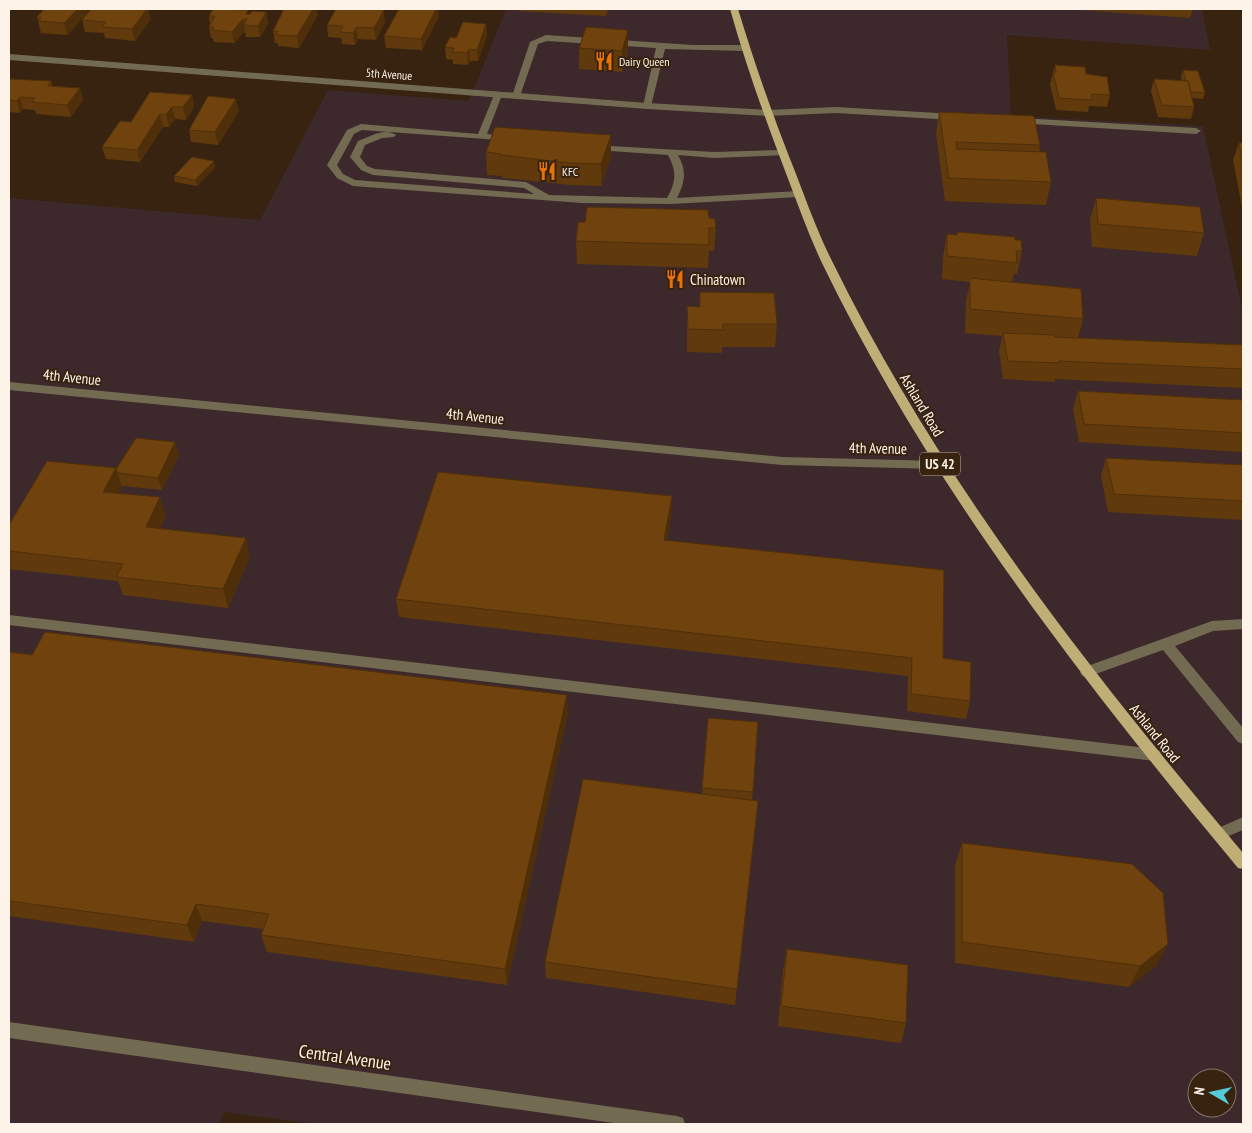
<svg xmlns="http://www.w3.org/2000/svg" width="1252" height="1133" font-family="'PT Sans Narrow',sans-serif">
<rect width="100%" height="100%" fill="#372310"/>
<path fill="#3d292c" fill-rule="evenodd" d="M506 9H1202L1210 50 1007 35 1011 116 1203 126 1204 131 1243 314V1124H313L224 1112 219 1124H9V198L260 220 328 90 469 101ZM1197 1078H1227V1108H1197Z"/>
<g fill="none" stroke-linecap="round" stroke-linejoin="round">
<g fill="#736b51" fill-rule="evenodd">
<path d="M546 35 693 45H745L749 48 745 51 665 49 651 106 647 109 643 106 656 48 547 41 538 44 520 96 513 98 512 96 530 42Z"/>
<path d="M498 92 502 95 487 134 512 137V141L362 130 354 134 337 165 343 174 355 180 534 194 524 188 373 175 361 170 350 157 358 141C369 137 385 127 396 135L394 137 382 138 365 145 360 157 367 166 375 169 526 182 549 195 667 198C676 182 677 171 668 155L596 150 593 149V145L714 152 783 150 786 151V155L714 158 678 155C687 171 685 182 677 198L799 191 804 194 799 197 670 204 582 203 353 186 337 178 327 165 347 130 361 124 478 134 494 95Z"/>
<path d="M9 615 1155 749 1160 751 1162 755 1160 759 1155 761 9 625Z"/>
<path d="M1243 619V629L1213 631 1175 646 1243 728V744L1238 742 1163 650 1087 677 1082 676 1080 672 1082 668 1212 621Z"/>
<path d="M1243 817V830L1219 840 1214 838 1212 834 1214 830Z"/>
</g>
<g fill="#736b51" fill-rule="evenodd">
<path d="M836 107 954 114 959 117 954 120 836 113 767 116 762 113 767 110Z"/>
<path d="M1019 118 1196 128 1201 131 1196 134 1016 123V119Z"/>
<path d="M9 382 782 457 940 461 946 465 940 469 782 465 9 390Z"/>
</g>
<g fill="#736b51" fill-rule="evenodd">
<path d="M9 54 647 103 767 110 772 113 767 116 647 109 9 60Z"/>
<path d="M9 1022 677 1116 683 1118 685 1124H621L9 1038Z"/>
</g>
<path fill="#bfaf77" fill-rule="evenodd" d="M730 9H738C755 65 774 119 796 174 807 203 818 233 832 261 939 479 1087 668 1243 853V869L1238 868C1080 678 929 484 821 261 808 233 798 205 787 176 766 121 746 66 730 9Z"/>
</g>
<g fill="#603a0c">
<path d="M86 9 88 13 151 19 135 41 105 38 104 33 85 32 82 20 87 14 67 35 41 33 37 17Z"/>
<path d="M399 9H438L439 16 422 50 386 48 384 36Z"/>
<path d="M519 9H608L606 16 519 11Z"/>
<path d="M1068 9H1193L1190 18Z"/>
<path d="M266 12 268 24 260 37H246L245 31 234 43 214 42 213 38H211L209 27 210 24 209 16 249 14Z"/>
<path d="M318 15 299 48 278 46V43H275L273 31Z"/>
<path d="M385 22 376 40 358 39 355 45 342 44 341 38 328 37 327 25Z"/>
<path d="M486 24 487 36 478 61H470L468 65 453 64V60L446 59 445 47 456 38Z"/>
<path d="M628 30V52L622 72 579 69V48Z"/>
<path d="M1055 65 1086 74 1110 95 1107 107 1089 106 1088 112 1056 110 1050 84Z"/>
<path d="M1183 70 1205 93 1203 99 1192 98 1194 107 1191 119 1158 117 1151 91 1154 79 1182 81 1181 76Z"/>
<path d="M9 80 51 81 52 86 80 88 83 100 71 117 36 114 35 110 23 109 20 113 9 112Z"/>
<path d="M192 95 194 107 186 120 175 119 169 127H163L140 162 106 159 102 147 131 122Z"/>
<path d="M239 111 218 145 191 142 189 130Z"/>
<path d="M939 112 1040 145 1039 152 1051 182 1046 205 945 201 936 134Z"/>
<path d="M611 135V158L601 186 570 185 502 178V176L487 175 486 152Z"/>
<path d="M1239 143H1243V212L1233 160Z"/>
<path d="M215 168 197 186 175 182 174 176Z"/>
<path d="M1096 198 1204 233 1197 256 1092 247 1090 220Z"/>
<path d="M709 218 716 228 714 251H709L708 268 577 264 576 241 585 222Z"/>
<path d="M957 232 1015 240 1022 251 1017 274H1014L1012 282 1083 319 1078 338 1243 345V388L1055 379V382L1003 379 999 351 1002 336 965 333 966 301 970 282 942 279 943 257 947 234 957 235Z"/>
<path d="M700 292 777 324 775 347H722V353L687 352V306L699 307Z"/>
<path d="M1078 391 1243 400V452L1079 442 1073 409Z"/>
<path d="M175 442 179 455 162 490 122 486V487L119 493 166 516 160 528 250 556 228 608 123 595 118 581 9 569V525L116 469Z"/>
<path d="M1106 458 1243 465V520L1108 512 1101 476Z"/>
<path d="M672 496 671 515 667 540 943 658 970 701 966 719 907 711 908 676 399 617 396 599Z"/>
<path d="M9 652 568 713 507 985 267 952 261 935 263 929 202 921 194 942 9 916Z"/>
<path d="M708 718 753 792 752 800 758 801 735 1005 546 978 545 962 702 794Z"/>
<path d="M962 843 1157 965 1129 987 955 963V865Z"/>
<path d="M787 949 906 1023 901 1043 778 1026 783 970Z"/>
</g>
<g fill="#4e2f0a">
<path d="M78 9H87L88 13 67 35 64 23Z"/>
<path d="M147 9H148L151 19 135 41 132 29Z"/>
<path d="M313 9H317L318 15 299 48 297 36Z"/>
<path d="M436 9H438L439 16 422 50 421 39Z"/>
<path d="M384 10 385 22 376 40 374 28Z"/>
<path d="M266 12 268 24 260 37 258 26Z"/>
<path d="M243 19 245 31 234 43 232 32Z"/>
<path d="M486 24 487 36 478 61 477 50Z"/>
<path d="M357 27 358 39 355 45 353 33Z"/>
<path d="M628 30V52L622 72V51Z"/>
<path d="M469 49 470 61 468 65 467 53Z"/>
<path d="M80 88 83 100 71 117 67 105Z"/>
<path d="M192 95 194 107 186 120 183 107Z"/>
<path d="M20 97 23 109 20 113 17 101Z"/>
<path d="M236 99 239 111 218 145 215 132Z"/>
<path d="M172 107 175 119 169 127 166 115Z"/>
<path d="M160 114 163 127 140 162 137 150Z"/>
<path d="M611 135V158L601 186V164Z"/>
<path d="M214 161 215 168 197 186 195 180Z"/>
<path d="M175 442 179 455 162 490 158 478Z"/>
<path d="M116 468 122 487 110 510 103 492Z"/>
<path d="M672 496 671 515 664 558V540Z"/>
<path d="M160 497 166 516 152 545 146 527Z"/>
<path d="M246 538 250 556 228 608 223 589Z"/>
<path d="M567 695 568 713 507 985 505 969Z"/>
<path d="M196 904 202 921 194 942 187 925Z"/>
<path d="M1168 944 1157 965 1129 987 1140 966Z"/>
</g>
<g fill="#70430e" stroke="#4e2f0a">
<path d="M44 9H78L64 23 38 21 41 18 37 17Z"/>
<path d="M91 9H147L132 29 102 27 106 22 82 20Z"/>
<path d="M213 9 248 10 246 14H250L252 11 266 12 258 26 244 25 247 19H243L232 32 212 30 214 27H209L215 16H209Z"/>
<path d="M284 9H313L297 36 276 35 278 31H273Z"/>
<path d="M336 9H363L384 10 374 28 357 27 353 33 340 32 343 26 327 25Z"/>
<path d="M399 9H436L421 39 384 36Z"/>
<path d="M463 22 486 24 477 50 469 49 467 53 452 52 454 48 445 47 450 37 456 38Z"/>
<path d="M586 27 628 30 622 51 579 48Z"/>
<path d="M1055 65 1085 67 1086 74 1107 77 1110 95 1092 94 1091 100 1059 98 1053 72H1056Z"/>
<path d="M1183 70 1198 71 1205 93 1191 92 1188 81H1186Z"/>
<path d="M9 79 51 81 48 86 80 88 67 105 32 102 35 98 20 97 17 101 9 100Z"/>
<path d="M1154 79 1188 81 1194 107 1162 105Z"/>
<path d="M150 92 192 95 183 107H172L166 115 160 114 137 150 102 147 120 121 131 122Z"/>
<path d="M208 96 236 99 215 132 189 130Z"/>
<path d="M939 112 1034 116 1040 145 956 142 957 149 1046 152 1051 182 949 178Z"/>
<path d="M495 127 611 135 601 164 569 163 501 155 502 154 486 152Z"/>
<path d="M1239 143H1243V165Z"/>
<path d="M192 157 214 161 195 180 174 176Z"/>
<path d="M1096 198 1200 207 1204 233 1098 224Z"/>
<path d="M587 207 708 210 709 218 715 219 716 228H709V245L576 241 578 222H585Z"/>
<path d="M957 232 1015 237V240H1021L1022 251H1016L1017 263 947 256V234L957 235Z"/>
<path d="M970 278 1081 289 1083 319 970 309Z"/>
<path d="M700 292 774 293 777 324H723V330L688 329 687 306 700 307Z"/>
<path d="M1003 333 1054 335 1055 337 1243 345V369L1059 361V363L1008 361Z"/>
<path d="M1078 391 1243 400V433L1084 424Z"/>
<path d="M136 438 175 442 158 478 118 473 116 469Z"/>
<path d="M1106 458 1243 465V501L1114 494Z"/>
<path d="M47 461 116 468 103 492 160 497 146 527 246 538 223 589 116 577 123 564 9 551V525Z"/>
<path d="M438 472 672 496 664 540 944 570 943 658 971 662 970 701 911 694 912 658 396 599Z"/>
<path d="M45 632 567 695 505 969 261 935 269 914 196 904 187 925 9 901V699L10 696H9V652L32 655Z"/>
<path d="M708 718 758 722 753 792 702 788Z"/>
<path d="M583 779 758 801 737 989 545 962Z"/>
<path d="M962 843 1132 864 1163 893 1168 944 1140 966 962 942Z"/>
<path d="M787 949 908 965 906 1023 781 1006Z"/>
</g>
<defs>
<g id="restaurant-bare" transform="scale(1.5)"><path d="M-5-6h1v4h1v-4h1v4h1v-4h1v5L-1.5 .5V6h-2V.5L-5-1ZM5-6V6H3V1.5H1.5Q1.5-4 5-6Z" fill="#e8710a" stroke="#372310" stroke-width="2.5" paint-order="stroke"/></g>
</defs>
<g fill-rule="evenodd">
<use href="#restaurant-bare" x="604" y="61"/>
<use href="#restaurant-bare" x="547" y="171"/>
<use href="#restaurant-bare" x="675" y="279"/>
</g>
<g text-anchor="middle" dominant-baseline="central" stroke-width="4" stroke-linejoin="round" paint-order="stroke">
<g font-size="12" fill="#fdf3e9" stroke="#372310" text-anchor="start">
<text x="619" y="61">Dairy Queen</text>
<text x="562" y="171">KFC</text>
</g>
<g font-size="12" fill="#fdf3e9" stroke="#372310">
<text transform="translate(389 74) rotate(4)">5th Avenue</text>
</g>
<rect fill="#372310" stroke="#c2b5a8" stroke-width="1" x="920" y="452.5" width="40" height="23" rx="4"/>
<g font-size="14" font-weight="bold" fill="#fdf3e9">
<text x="940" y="464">US 42</text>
</g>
<g font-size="15" fill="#fdf3e9" stroke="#372310" text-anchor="start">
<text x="690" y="279">Chinatown</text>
</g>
<g font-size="15" fill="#fdf3e9" stroke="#372310">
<text transform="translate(72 377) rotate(6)">4th Avenue</text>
<text transform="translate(922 405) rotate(59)">Ashland Road</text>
<text transform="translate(475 416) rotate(6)">4th Avenue</text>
<text transform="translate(878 448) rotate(1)">4th Avenue</text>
<text transform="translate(1155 733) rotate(51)">Ashland Road</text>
</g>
<g font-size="18" fill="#fdf3e9" stroke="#372310">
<text transform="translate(345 1057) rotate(8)">Central Avenue</text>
</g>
</g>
<rect width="1252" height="1133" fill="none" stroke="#fdf3e9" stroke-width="20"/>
<g transform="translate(1212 1093) rotate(279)"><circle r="24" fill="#372310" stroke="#867667"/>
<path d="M0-4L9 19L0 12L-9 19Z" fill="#53cbda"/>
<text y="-8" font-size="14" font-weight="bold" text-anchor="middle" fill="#fdf3e9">N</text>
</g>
</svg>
